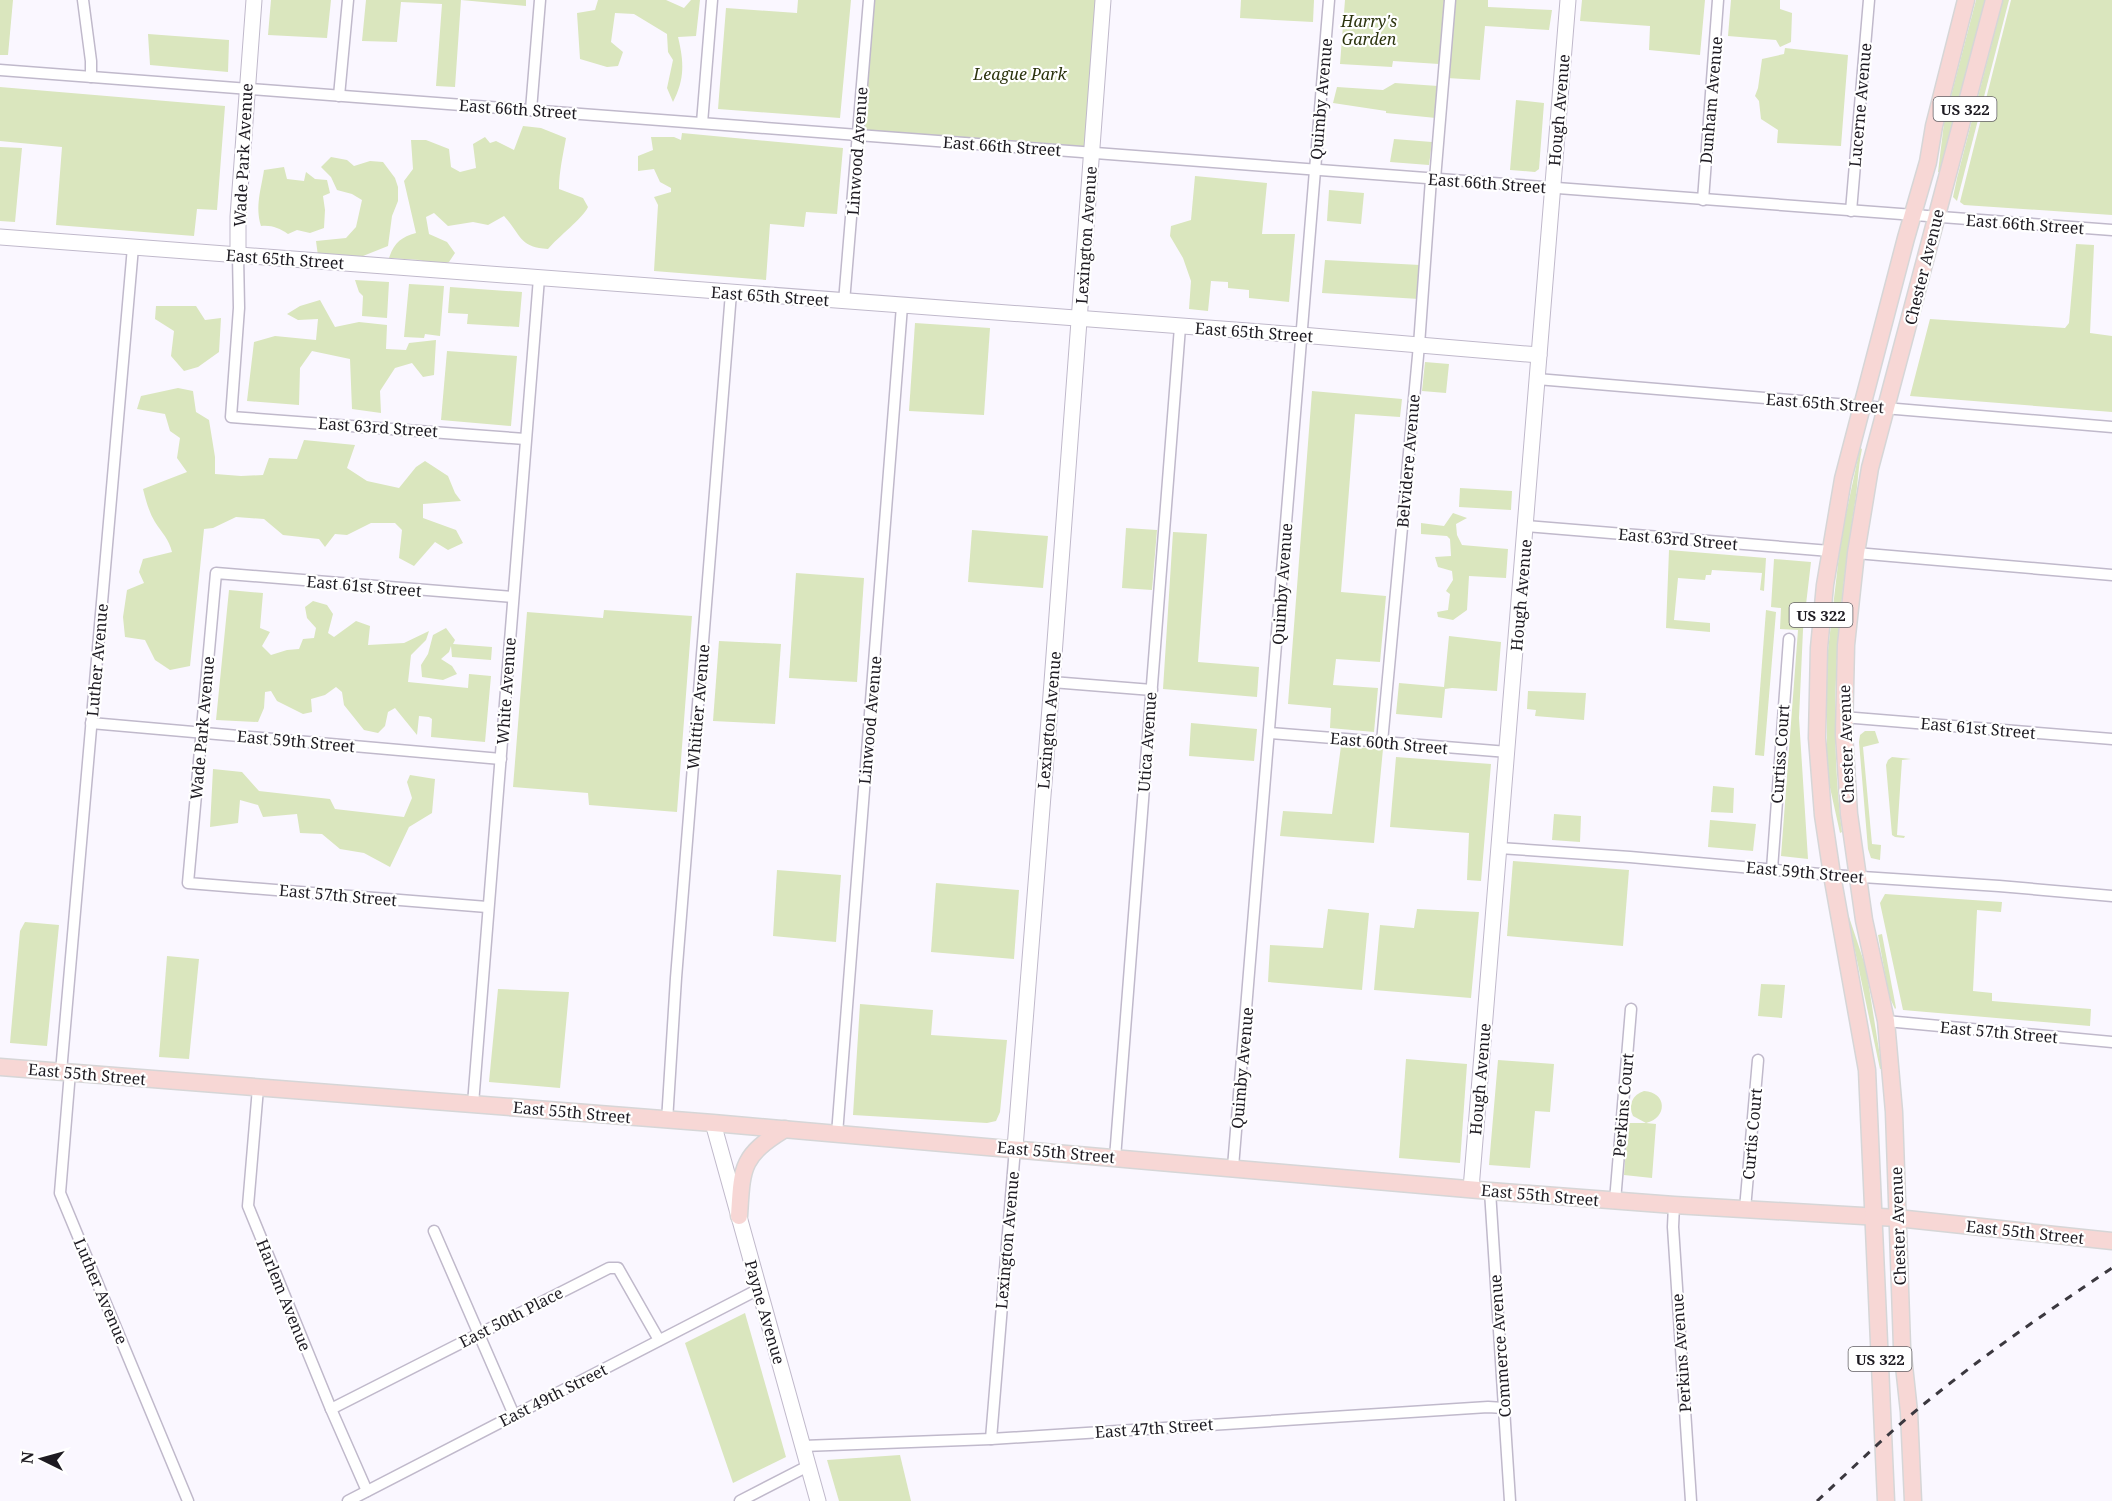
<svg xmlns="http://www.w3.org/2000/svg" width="2112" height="1501" font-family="'Noto Serif',serif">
<rect width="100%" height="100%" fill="#faf7ff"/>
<g fill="#dae6be">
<path d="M0 0H13L8 55H0Z"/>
<path d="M271 0H331L327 38 268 35Z"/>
<path d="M366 0H526V6L461 0 455 87 436 86 442 4 401 2 397 42 362 41Z"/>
<path d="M598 0H666L684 8 691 0H700L696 36 678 37C684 62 685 79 673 102L667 88 673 60 668 52 667 34 634 14 615 13 611 42 623 52 618 66 607 67 580 59 577 13 595 10Z"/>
<path d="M798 0H851L840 118 718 109 726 8 797 13Z"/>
<path d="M868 0H1104L1092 153 858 135Z"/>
<path d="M1241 0H1314L1313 22 1240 18Z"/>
<path d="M1345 0H1444L1439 64 1393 61 1392 67 1340 64Z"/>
<path d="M1454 0H1488V7L1552 10 1549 30 1485 26 1480 80 1447 78Z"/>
<path d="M1582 0H1705L1700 55 1649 50 1650 26 1580 21Z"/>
<path d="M1731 0H1780V9L1792 13 1791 42 1780 47 1776 40 1728 36Z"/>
<path d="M1976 0H1985L1940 172H1938L1944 123Z"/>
<path d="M2003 0H2009L1957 201 1953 197 1957 178Z"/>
<path d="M2011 0H2112V215L1964 205 1960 202Z"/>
<path d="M148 34 229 40 228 72 150 65Z"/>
<path d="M1785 48 1848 55 1841 146 1777 143 1778 130 1761 119 1759 101 1755 96 1758 88 1762 59 1784 54Z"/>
<path d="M1395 83 1438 86 1436 118 1386 113V111L1333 103 1337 87 1383 90Z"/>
<path d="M0 87 225 106 217 210 197 209 194 236 56 225 62 147 0 141Z"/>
<path d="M1516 100 1544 103 1539 169 1535 172 1510 170Z"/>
<path d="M523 126 541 128 566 138C563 155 559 172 559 189L583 198 588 207C583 218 558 237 548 249 519 247 522 236 504 216L488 225 473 222 448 226 434 213 426 217 429 234 447 242 455 253 449 262 436 266 420 260 389 258C394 243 401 237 416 233L404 181 413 169 411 140H426L449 149 451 167 460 172 476 168 473 144 485 137 490 143 496 141 514 150Z"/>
<path d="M682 133 843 148 837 214 806 212 804 227 770 224 766 280 654 271 658 205 654 197 671 192V188L660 182 654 169 638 171V156L653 150 651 137H674L681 140Z"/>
<path d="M1394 139 1432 142 1429 165 1390 162Z"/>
<path d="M0 147 22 148 15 222 0 221Z"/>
<path d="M331 157 347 160 354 166 370 161 383 162 395 178 398 187V201L392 216 388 246 358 258 318 256 316 241 346 238 356 227 362 200 352 194 337 190 331 177 321 167Z"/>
<path d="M284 167 287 179 304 181 306 172 315 179 327 180 330 193 323 196 325 210 324 228 310 233 297 230 288 234C279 228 272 225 261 226 255 206 261 190 264 170Z"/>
<path d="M1195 176 1267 183 1262 234H1295L1289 302 1249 298V290L1228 288V282L1211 281 1208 311 1189 309 1191 281 1183 258 1170 236 1171 226 1191 220Z"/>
<path d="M1329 190 1364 193 1361 224 1327 221Z"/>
<path d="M2076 244 2094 245 2090 333 2112 336V412L1910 396 1930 319 2065 328 2069 323Z"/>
<path d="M1325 260 1420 265 1419 299 1322 293Z"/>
<path d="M355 280 389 282 387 318 362 316 363 296 359 292Z"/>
<path d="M409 284 444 286 440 336 425 334 424 338 404 337Z"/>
<path d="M450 287 522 292 519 327 467 324 468 314 448 313Z"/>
<path d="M320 300 335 327 359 322 387 325 386 349 406 350 409 343 436 340 434 375 423 377 412 363 395 368 380 391 381 413 352 409 350 359 312 351 300 368 299 405 247 401 254 342 275 336 316 340 318 319 298 320 287 314 300 306Z"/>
<path d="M156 306H196L205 320 221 318 219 352 198 367 184 371 171 356 174 331 155 319Z"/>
<path d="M915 323 990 328 984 415 909 411Z"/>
<path d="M447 351 517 356 511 426 441 420Z"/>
<path d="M1425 362 1449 364 1446 393 1422 391Z"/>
<path d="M178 388 193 391 196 412 209 420 215 457V474L241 476 263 475 269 458 297 459 304 440 355 445 347 468 367 481 399 488 416 467 425 461 448 476 455 493 461 501 423 504V518L456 530 463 543 448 550 435 542 414 566 399 558 402 530 395 523H371L347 535 335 534 325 547 319 539 283 535 264 519 236 517 213 528 204 529 190 666 170 670 155 660 145 640 125 637 123 617 127 590 144 583 139 572 143 559 172 552C169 539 162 533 155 522 149 512 146 501 143 489L187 472 177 458 180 438 170 431 165 414 137 409 141 396Z"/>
<path d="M1312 391 1402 399 1400 417 1355 414 1341 592 1386 596 1380 662 1336 659 1333 685 1378 688 1374 732 1330 728 1331 708 1288 704Z"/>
<path d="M1860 448 1862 449C1858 467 1858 485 1855 503 1837 614 1828 720 1842 832L1840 833 1829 783 1827 764V659L1841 538Z"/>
<path d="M1460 488 1512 491 1511 510 1459 507Z"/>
<path d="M1453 513 1467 518 1456 524 1457 535 1462 545 1508 549 1506 578 1469 576 1467 610 1453 620 1438 617 1437 612 1448 610 1450 594 1446 591 1453 580 1452 571 1438 567 1435 557 1451 556 1450 539 1447 536 1421 534V523L1444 526Z"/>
<path d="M1126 528 1157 530 1152 590 1122 588Z"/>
<path d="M972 530 1048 536 1043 588 968 582Z"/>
<path d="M1173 532 1207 534 1198 662 1259 667 1257 697 1163 689Z"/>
<path d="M1669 550 1766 558 1764 591 1760 590 1762 573 1712 570 1711 575H1706L1705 580 1678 578 1674 620 1710 623V632L1666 628Z"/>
<path d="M1774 559 1811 562 1803 630 1799 718 1808 859 1781 856 1798 630 1780 629 1781 608 1771 607Z"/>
<path d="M796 573 864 578 857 682 789 678Z"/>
<path d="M229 590 263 593 260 628 270 632 262 646 271 655 287 650 299 649 303 639 314 638 316 628 307 618 305 607 313 601 327 605 333 614 328 633 334 637 356 621 370 626 368 645 404 643 429 631 426 640 411 655 408 682 468 688 469 674 491 676 485 742 431 737 432 719 429 717 419 716 417 735 395 708 388 712 385 726 378 733 364 730 344 705 342 692 336 687 325 695 311 699 312 712 303 714 277 701 271 691 265 692 264 708 258 722 216 720Z"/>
<path d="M604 610 692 616 677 812 589 805 588 793 513 787 527 612 603 618Z"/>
<path d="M1766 610 1776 612 1764 756 1755 755Z"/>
<path d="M446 628 455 640 453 644 492 647 491 660 452 657 451 646 449 652 441 659 452 666 457 674 443 680 422 677 421 665 428 654 433 635Z"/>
<path d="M1449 636 1501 642 1497 691 1452 688 1445 689 1442 718 1396 714 1399 683 1444 687Z"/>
<path d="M719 641 781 644 775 724 713 721Z"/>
<path d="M1528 691 1586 693 1584 720 1535 716 1536 710 1527 709Z"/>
<path d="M1191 723 1257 729 1254 761 1189 756Z"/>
<path d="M1865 731H1875L1879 743 1863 747 1872 844 1881 845 1880 860 1871 858 1868 849 1859 742 1860 735Z"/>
<path d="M1341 746 1383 749 1374 843 1280 836 1283 811 1332 814Z"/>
<path d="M1396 757 1491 764 1481 881 1467 880 1469 833 1390 827Z"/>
<path d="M1892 757 1911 759 1902 760 1897 835 1905 836 1904 838 1895 837 1892 835 1886 765 1888 760Z"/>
<path d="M213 769 242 772 259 791 330 799 335 809 404 817 412 798 407 782 410 775 435 779 432 813 409 827 390 867 364 853 340 849 322 834 300 833 297 814 263 817 258 805 240 800 238 823 210 827Z"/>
<path d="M1713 786 1734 788 1733 813 1711 812Z"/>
<path d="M1554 814 1581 816 1580 842 1552 840Z"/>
<path d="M1710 820 1756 824 1753 851 1708 847Z"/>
<path d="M1513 861 1629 870 1623 946 1507 936Z"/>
<path d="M777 870 841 875 836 942 773 936Z"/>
<path d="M936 883 1019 890 1014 959 931 952Z"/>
<path d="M1885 894 2002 902 2001 912 1977 910 1973 991 1992 993V1001L2091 1009 2090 1026 1903 1010 1880 903Z"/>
<path d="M1328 909 1369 913 1362 990 1268 982 1270 945 1323 948Z"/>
<path d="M1417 909 1479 912 1471 998 1374 990 1380 925 1414 928Z"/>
<path d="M1849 917 1866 968 1882 1069H1880L1848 918Z"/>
<path d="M25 922 59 925 47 1046 10 1043 20 931Z"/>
<path d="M1882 934 1896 1008 1895 1009 1889 996 1878 935Z"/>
<path d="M167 956 199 959 189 1059 159 1057Z"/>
<path d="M1761 984 1785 985 1782 1018 1758 1016Z"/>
<path d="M498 989 569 992 560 1088 489 1082Z"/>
<path d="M860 1004 933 1010 931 1035 1007 1040 1000 1112 996 1121 987 1123 853 1115Z"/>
<path d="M1406 1059 1467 1064 1460 1163 1399 1158Z"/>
<path d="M1498 1060 1554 1064 1550 1112 1535 1111 1530 1168 1489 1165Z"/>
<path d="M1644 1091C1667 1092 1668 1118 1646 1123L1656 1124 1652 1178 1624 1175 1628 1123H1646L1633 1116C1628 1105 1632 1095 1644 1091Z"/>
<path d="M745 1313 786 1457 733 1483 685 1343Z"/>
<path d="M900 1455 911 1501H839L827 1460Z"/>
</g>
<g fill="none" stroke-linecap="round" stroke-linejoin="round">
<g stroke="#c0b9cb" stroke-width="13">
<g id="street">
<path d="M83 0 91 61V77"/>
<path d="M0 70 2112 230"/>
<path d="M339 96 348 0"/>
<path d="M531 110 540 0"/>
<path d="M702 123 712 0"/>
<path d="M1435 179 1450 0"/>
<path d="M1703 200 1718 0"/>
<path d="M1851 211 1869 0"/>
<path d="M238 255 239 308 231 417 525 439"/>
<path d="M844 302 869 0"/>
<path d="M1537 379 2112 427"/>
<path d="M1526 526 1830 551"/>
<path d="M1856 553 2112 575"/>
<path d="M1052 682 1152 690"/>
<path d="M1843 717 2112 739"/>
<path d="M91 723 501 759"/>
<path d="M1270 733 1508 752"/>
<path d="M1382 742 1419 345 1431 179"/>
<path d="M1499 848 1630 857 1832 875 1999 886 2112 896"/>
<path d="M1772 869 1789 639"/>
<path d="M487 907 188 883 216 573 513 597"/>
<path d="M1886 1021 2112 1042"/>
<path d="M61 1072 133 247"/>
<path d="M70 1072 60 1193 188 1501"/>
<path d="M258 1088 248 1206 331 1409 367 1491"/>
<path d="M473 1104 539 278"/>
<path d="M667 1121 676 978 731 293"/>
<path d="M837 1134 902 306"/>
<path d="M1115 1158 1180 327"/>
<path d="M1233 1167 1329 0"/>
<path d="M1490 1191 1510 1501"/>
<path d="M1615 1201 1631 1009"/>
<path d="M1674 1205 1673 1227 1691 1501"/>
<path d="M1745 1209 1758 1060"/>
<path d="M434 1231 514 1415"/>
<path d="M331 1409 609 1268H618L659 1340"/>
<path d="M991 1439 1015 1148"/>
<path d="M803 1446 991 1439 1488 1407 1504 1408"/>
<path d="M348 1501 759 1289"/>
<path d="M740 1501 808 1466"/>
</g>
</g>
<g stroke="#c0b9cb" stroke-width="17">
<g id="secondary">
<path d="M0 237 1301 335 1539 355"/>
<path d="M238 255V217L254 0"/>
<path d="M713 1123 818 1501"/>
<path d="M1015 1148 1052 682 1103 0"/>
<path d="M1471 1189 1568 0"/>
</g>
</g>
<g stroke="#d6d6d7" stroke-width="19">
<g id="primary">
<path d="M0 1067 713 1123 1490 1191 1674 1205 1897 1218 2112 1241"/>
<path d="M739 1216C742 1167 741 1156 785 1129"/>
<path d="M1886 1501 1867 1070 1832 875 1823 815 1817 738 1819 648 1825 585 1843 479 1906 238 1928 162 1934 126 1966 0"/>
<path d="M1913 1501 1909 1412 1902 1347 1894 1112 1886 1021 1864 920 1849 814 1844 734 1846 645 1856 553 1870 468 1994 0"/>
</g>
</g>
<use href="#street" stroke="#fff" stroke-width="10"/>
<use href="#secondary" stroke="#fff" stroke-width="15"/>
<use href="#primary" stroke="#f7d7d5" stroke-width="16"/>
<path stroke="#3b383f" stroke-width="3" stroke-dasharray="8 8" stroke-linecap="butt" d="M1817 1501C1854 1467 1890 1431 1929 1400 1988 1352 2050 1310 2112 1268"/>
</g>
<g text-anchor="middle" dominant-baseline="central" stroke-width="4.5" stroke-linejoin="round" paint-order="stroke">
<g fill="#fff" stroke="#625f64" stroke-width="1.5">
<rect x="1933.5" y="97" width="63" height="24" rx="4.5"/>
<rect x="1789.5" y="603" width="63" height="24" rx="4.5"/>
<rect x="1848.5" y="1347" width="63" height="24" rx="4.5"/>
</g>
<g font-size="15" font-weight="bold" fill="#1e1b22">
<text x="1965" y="109">US 322</text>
<text x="1821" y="615">US 322</text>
<text x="1880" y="1359">US 322</text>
</g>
<g font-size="16" font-style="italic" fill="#2b330d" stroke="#fff">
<text x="1369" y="21">Harry's<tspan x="1369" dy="18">Garden</tspan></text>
<text x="1020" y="74">League Park</text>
</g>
<g font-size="16" fill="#1e1b22" stroke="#fff">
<text transform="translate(1321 99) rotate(-85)">Quimby Avenue</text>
<text transform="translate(1711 100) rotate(-85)">Dunham Avenue</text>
<text transform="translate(1860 105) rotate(-85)">Lucerne Avenue</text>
<text transform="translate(518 109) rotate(4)">East 66th Street</text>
<text transform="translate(1559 110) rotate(-85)">Hough Avenue</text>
<text transform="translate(1002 146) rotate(4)">East 66th Street</text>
<text transform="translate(857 151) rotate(-86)">Linwood Avenue</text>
<text transform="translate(243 155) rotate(-87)">Wade Park Avenue</text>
<text transform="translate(1487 183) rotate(4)">East 66th Street</text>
<text transform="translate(2025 224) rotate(4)">East 66th Street</text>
<text transform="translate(1086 235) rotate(-86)">Lexington Avenue</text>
<text transform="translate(285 259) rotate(4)">East 65th Street</text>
<text transform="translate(1924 267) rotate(-76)">Chester Avenue</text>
<text transform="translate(770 296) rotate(4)">East 65th Street</text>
<text transform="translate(1254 332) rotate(4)">East 65th Street</text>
<text transform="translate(1825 403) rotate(4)">East 65th Street</text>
<text transform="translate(378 427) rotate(4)">East 63rd Street</text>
<text transform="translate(1408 461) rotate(-85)">Belvidere Avenue</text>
<text transform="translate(1678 539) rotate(5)">East 63rd Street</text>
<text transform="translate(1282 584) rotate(-86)">Quimby Avenue</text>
<text transform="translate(364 586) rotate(5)">East 61st Street</text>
<text transform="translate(1521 595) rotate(-85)">Hough Avenue</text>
<text transform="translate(97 660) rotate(-85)">Luther Avenue</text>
<text transform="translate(506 691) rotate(-86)">White Avenue</text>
<text transform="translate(698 707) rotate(-85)">Whittier Avenue</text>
<text transform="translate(870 720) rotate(-85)">Linwood Avenue</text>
<text transform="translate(1049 720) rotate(-85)">Lexington Avenue</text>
<text transform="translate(202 728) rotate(-85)">Wade Park Avenue</text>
<text transform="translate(1978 728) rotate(5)">East 61st Street</text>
<text transform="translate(296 741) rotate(5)">East 59th Street</text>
<text transform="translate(1147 742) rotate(-86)">Utica Avenue</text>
<text transform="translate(1389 743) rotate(5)">East 60th Street</text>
<text transform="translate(1846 744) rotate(-92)">Chester Avenue</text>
<text transform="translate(1780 754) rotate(-86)">Curtiss Court</text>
<text transform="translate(1805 872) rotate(5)">East 59th Street</text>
<text transform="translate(338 895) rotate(5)">East 57th Street</text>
<text transform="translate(1999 1032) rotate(5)">East 57th Street</text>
<text transform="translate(1242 1068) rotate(-85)">Quimby Avenue</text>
<text transform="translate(87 1074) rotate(5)">East 55th Street</text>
<text transform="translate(1480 1079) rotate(-85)">Hough Avenue</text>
<text transform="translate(1623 1105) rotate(-85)">Perkins Court</text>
<text transform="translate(572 1112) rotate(5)">East 55th Street</text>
<text transform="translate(1752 1134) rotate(-85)">Curtis Court</text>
<text transform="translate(1056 1152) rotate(5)">East 55th Street</text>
<text transform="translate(1540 1195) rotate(5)">East 55th Street</text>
<text transform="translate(1898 1226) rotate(-92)">Chester Avenue</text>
<text transform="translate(2025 1232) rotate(6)">East 55th Street</text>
<text transform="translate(1007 1240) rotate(-85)">Lexington Avenue</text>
<text transform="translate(101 1291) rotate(67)">Luther Avenue</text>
<text transform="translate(284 1295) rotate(68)">Harlem Avenue</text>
<text transform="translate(765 1312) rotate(74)">Payne Avenue</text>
<text transform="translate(511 1317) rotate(-27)">East 50th Place</text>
<text transform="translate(1500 1346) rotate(-94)">Commerce Avenue</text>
<text transform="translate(1681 1353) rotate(-94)">Perkins Avenue</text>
<text transform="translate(553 1395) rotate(-27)">East 49th Street</text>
<text transform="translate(1154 1428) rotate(-4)">East 47th Street</text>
</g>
</g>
<g transform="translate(42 1459) rotate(275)" stroke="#ffffff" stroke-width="4.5" paint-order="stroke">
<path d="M0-4.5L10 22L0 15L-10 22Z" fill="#1e1b22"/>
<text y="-9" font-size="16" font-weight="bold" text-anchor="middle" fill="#1e1b22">N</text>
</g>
</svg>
